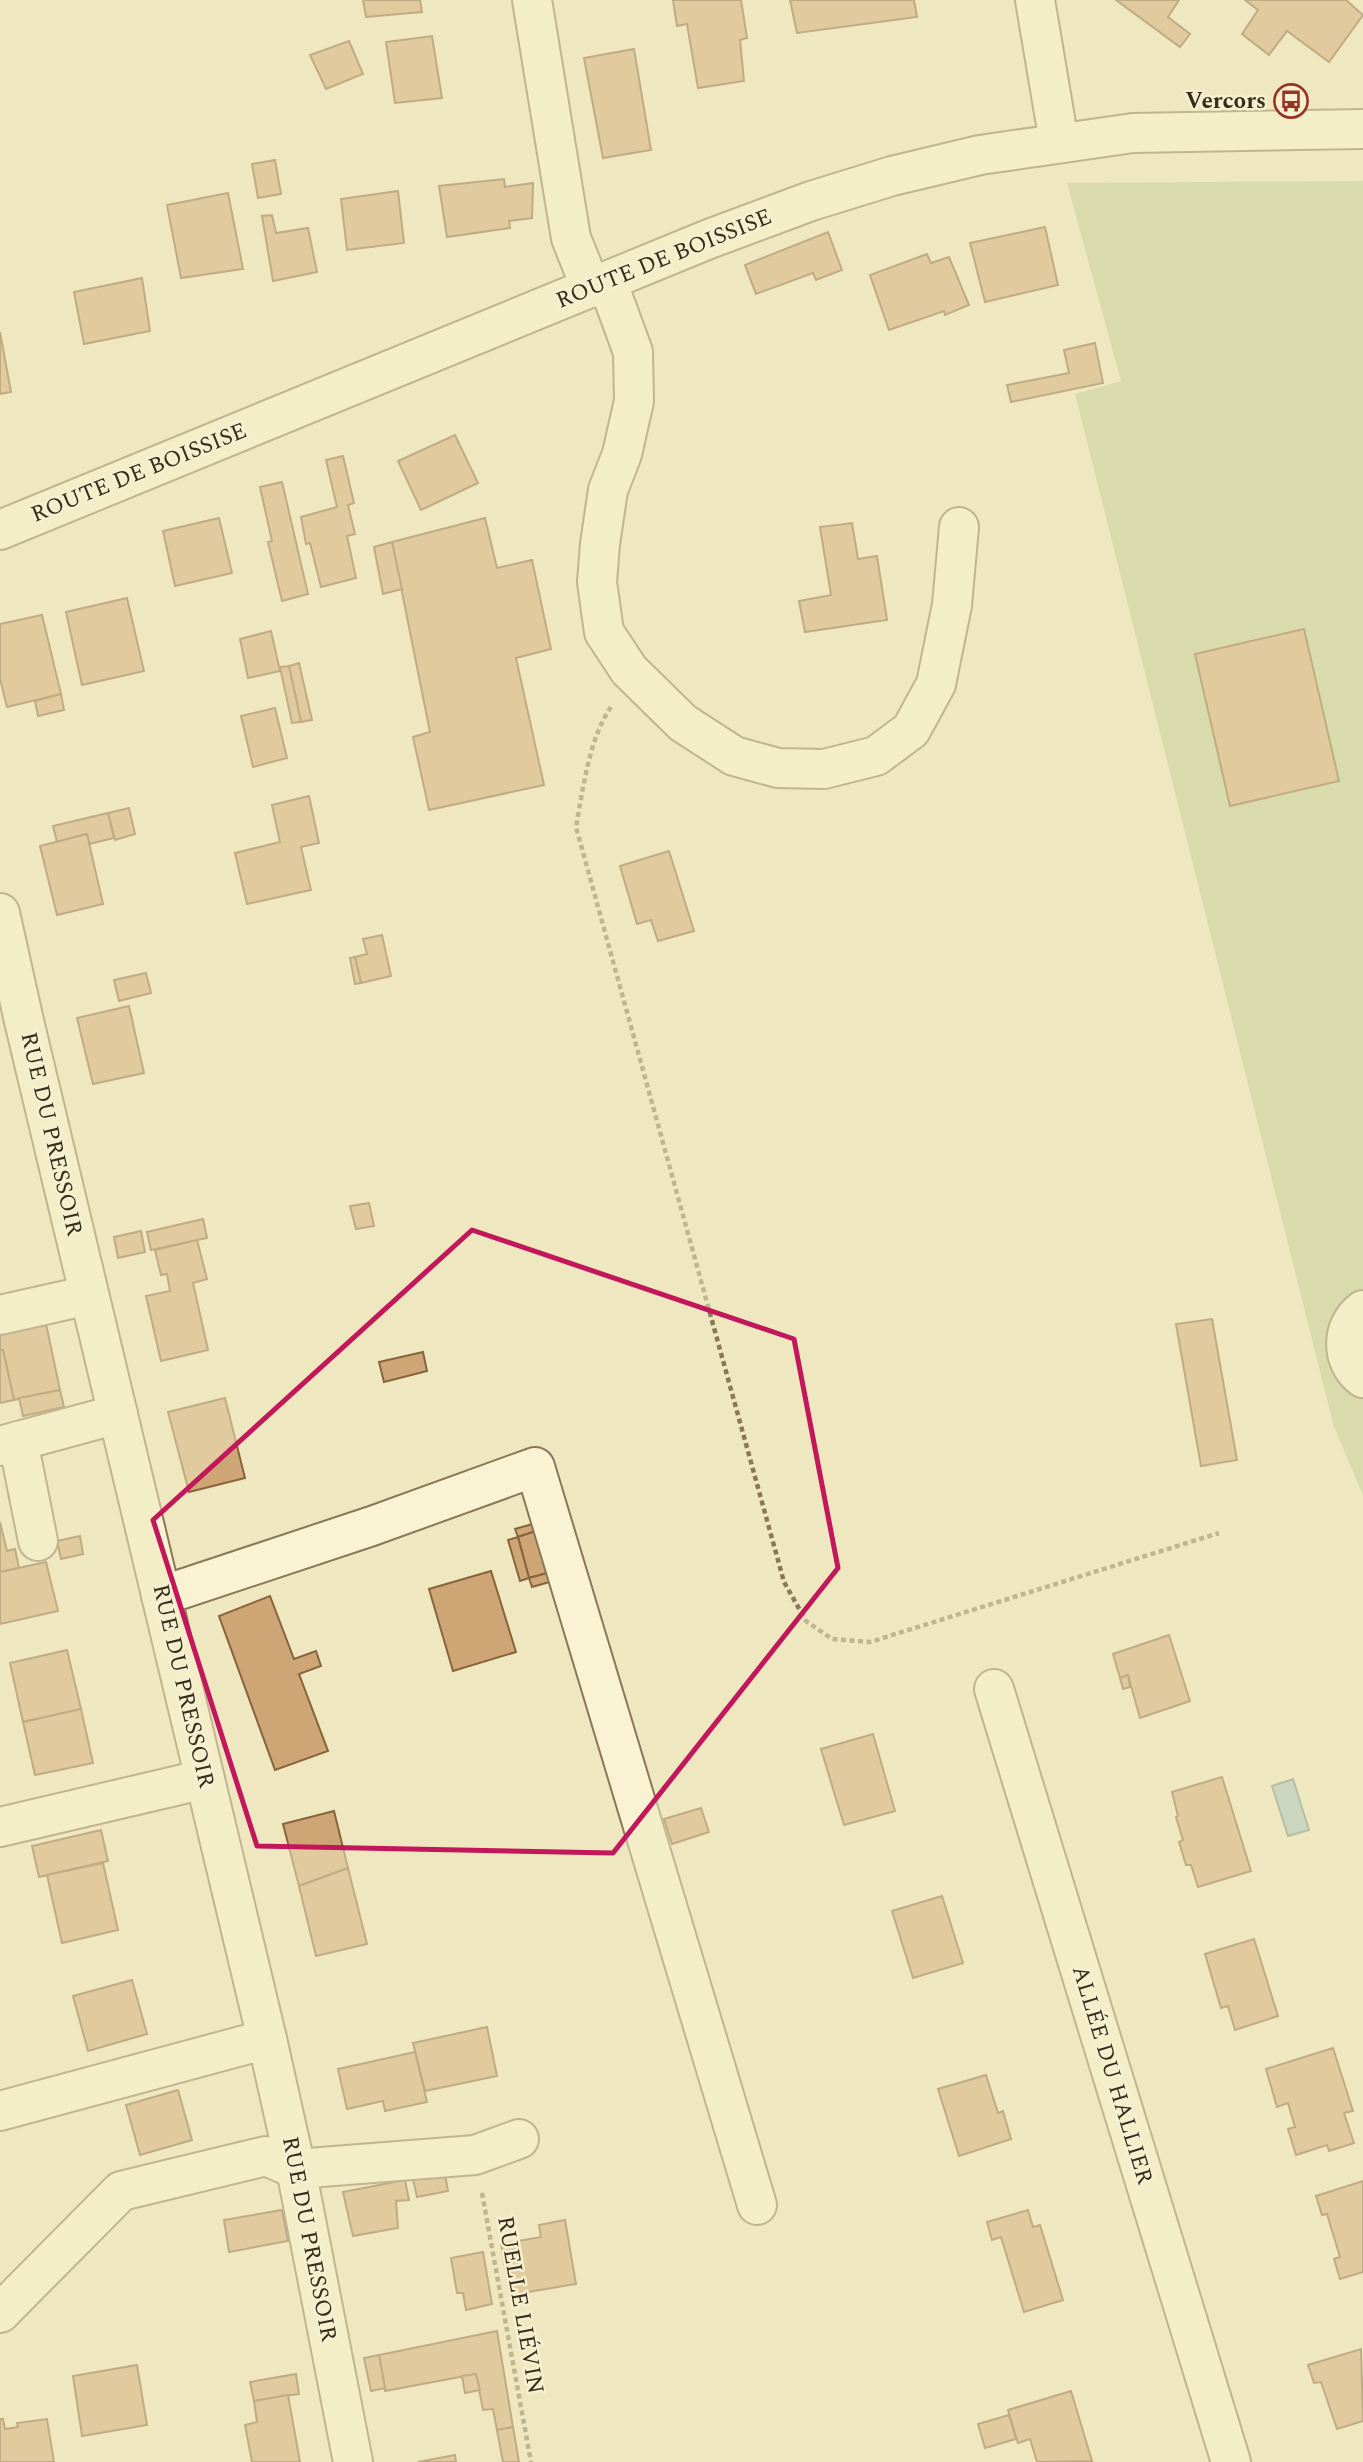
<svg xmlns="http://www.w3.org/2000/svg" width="1363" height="2462" font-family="Spectral,serif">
<rect width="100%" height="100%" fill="#efe7c0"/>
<path fill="#bfcd94" d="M1363 181V1495L1334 1427 1075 394 1121 381 1067 183Z"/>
<path fill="#a3c1bc" stroke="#6a8f8a" stroke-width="2" d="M1293 1779 1309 1830 1288 1836 1272 1786Z"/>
<g fill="#cea675" stroke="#88643d" stroke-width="2">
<path d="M363 0H420L422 12 366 17Z"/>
<path d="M673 0H741L747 38 740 40 744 81 698 88 687 24 677 26Z"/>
<path d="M790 0H914L917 17 797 33Z"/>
<path d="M1116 0H1179L1168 17 1190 34 1180 47Z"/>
<path d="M1245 0H1346L1363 15 1329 62 1287 31 1269 55 1242 34 1258 10Z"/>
<path d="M432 36 442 98 395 103 386 42Z"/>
<path d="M349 41 363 74 326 89 310 55Z"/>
<path d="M634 49 651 150 603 158 584 58Z"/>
<path d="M275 160 281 194 258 198 252 164Z"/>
<path d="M504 179 505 187 533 183 532 218 509 221 510 228 447 237 439 186Z"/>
<path d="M398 191 404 243 347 250 341 199Z"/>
<path d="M228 193 243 269 181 278 167 205Z"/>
<path d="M272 215 276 233 308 228 317 272 273 281 262 216Z"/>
<path d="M1045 227 1058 285 985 302 970 243Z"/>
<path d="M828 232 842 270 816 280 813 273 756 294 745 265Z"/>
<path d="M927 254 931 263 949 257 969 305 945 315 944 311 889 330 870 275Z"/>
<path d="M142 278 150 331 84 344 74 292Z"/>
<path d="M0 332 11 392 0 394Z"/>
<path d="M1095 343 1103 383 1011 402 1007 385 1069 373 1064 350Z"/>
<path d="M455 435 478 483 421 510 398 461Z"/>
<path d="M343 456 354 503 348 505 355 534 347 536 356 578 321 587 310 543 306 544 301 517 337 507 326 460Z"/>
<path d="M282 482 308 594 282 601 268 542 272 541 260 487Z"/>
<path d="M219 518 232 573 175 586 163 531Z"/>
<path d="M485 518 497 568 532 560 551 649 516 658 544 785 429 810 413 737 430 732 392 542Z"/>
<path d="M852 523 858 559 877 556 887 620 805 632 799 601 831 595 820 527Z"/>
<path d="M392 542 402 589 383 594 374 547Z"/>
<path d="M127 598 144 671 82 685 66 612Z"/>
<path d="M42 615 61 694 7 707 0 679V624Z"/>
<path d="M1304 629 1339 781 1230 806 1195 654Z"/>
<path d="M271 631 280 671 248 678 240 639Z"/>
<path d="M299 663 312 720 301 722 289 666Z"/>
<path d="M289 666 301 722 292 723 280 667Z"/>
<path d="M61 694 64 710 38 716 35 701Z"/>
<path d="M275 708 287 758 253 767 241 716Z"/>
<path d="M309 796 319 843 301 847 311 890 247 904 235 853 280 842 272 805Z"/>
<path d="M129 808 135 834 115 840 108 813Z"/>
<path d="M108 813 114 838 89 844 87 834 57 842 53 826Z"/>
<path d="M87 834 103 904 57 915 40 846Z"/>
<path d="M669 851 694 931 658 941 651 920 637 924 620 866Z"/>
<path d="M382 935 391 976 361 983 355 957 367 954 363 939Z"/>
<path d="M355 957 361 983 355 984 350 958Z"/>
<path d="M146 973 151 993 119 1001 114 980Z"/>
<path d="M129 1006 144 1073 93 1084 77 1018Z"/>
<path d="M369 1203 374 1226 356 1229 350 1206Z"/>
<path d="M203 1219 207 1238 151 1250 147 1232Z"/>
<path d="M141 1231 145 1252 118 1258 114 1237Z"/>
<path d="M197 1240 207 1279 193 1283 208 1350 161 1361 146 1296 170 1291 167 1274 161 1275 155 1250Z"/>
<path d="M45 1319 60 1390 14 1400 3 1350H0V1329Z"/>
<path d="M1212 1319 1237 1460 1201 1466 1176 1324Z"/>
<path d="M0 1350H3L14 1400 0 1403Z"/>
<path d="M423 1352 427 1371 384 1382 379 1362Z"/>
<path d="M60 1390 64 1407 23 1416 19 1398Z"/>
<path d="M225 1398 245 1478 189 1492 168 1412Z"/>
<path d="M0 1522 7 1551 15 1549 19 1568 0 1572Z"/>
<path d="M536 1523 539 1530 518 1537 515 1529Z"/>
<path d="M539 1530 551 1572 529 1578 518 1537Z"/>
<path d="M80 1536 83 1554 61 1559 57 1541Z"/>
<path d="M518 1537 529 1578 520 1581 508 1540Z"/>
<path d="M46 1562 58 1611 0 1624V1572Z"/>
<path d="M491 1571 516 1652 453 1671 429 1589Z"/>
<path d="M551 1572 553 1581 532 1587 529 1578Z"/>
<path d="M270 1596 294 1659 316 1651 321 1666 299 1674 328 1751 275 1770 219 1616Z"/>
<path d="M1169 1635 1190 1701 1140 1718 1128 1675 1120 1678 1113 1654Z"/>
<path d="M67 1650 81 1709 23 1722 10 1663Z"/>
<path d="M1128 1675 1130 1687 1123 1689 1120 1678Z"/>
<path d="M81 1709 93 1763 35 1775 23 1722Z"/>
<path d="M873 1734 895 1811 844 1825 821 1749Z"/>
<path d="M1222 1777 1251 1871 1198 1887 1191 1865H1186L1179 1842 1183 1840 1176 1817 1178 1816 1172 1792Z"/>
<path d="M701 1808 709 1832 672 1844 664 1819Z"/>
<path d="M334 1811 348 1868 299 1886 283 1824Z"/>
<path d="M101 1830 108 1861 39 1877 32 1846Z"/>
<path d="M103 1863 118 1930 62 1943 47 1875Z"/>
<path d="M348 1868 367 1944 316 1956 299 1886Z"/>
<path d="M942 1896 963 1963 913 1978 892 1911Z"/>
<path d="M1254 1939 1278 2016 1235 2030 1228 2006 1221 2008 1205 1954Z"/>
<path d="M132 1980 147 2034 88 2051 73 1996Z"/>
<path d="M487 2027 497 2076 425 2091 413 2043Z"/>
<path d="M1333 2048 1353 2111 1344 2113 1354 2143 1329 2151 1327 2145 1296 2155 1288 2129 1295 2127 1288 2103 1277 2107 1266 2069Z"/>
<path d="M415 2052 427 2102 385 2111 383 2101 347 2109 338 2069Z"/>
<path d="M986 2075 998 2113 1003 2111 1011 2139 959 2156 938 2089Z"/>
<path d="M178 2090 192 2140 140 2155 126 2105Z"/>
<path d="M444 2169 448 2191 417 2197 412 2175Z"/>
<path d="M405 2180 409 2200 396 2201 398 2228 353 2236 343 2192Z"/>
<path d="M1363 2181V2272L1340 2279 1334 2259 1340 2257 1327 2214 1322 2215 1316 2196Z"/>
<path d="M282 2210 288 2241 229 2252 224 2220Z"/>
<path d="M1028 2210 1033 2227 1040 2225 1063 2300 1024 2312 1001 2237 992 2240 987 2222Z"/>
<path d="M565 2220 576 2284 510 2295 501 2244 541 2237 539 2225Z"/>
<path d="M483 2252 492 2304 466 2310 463 2293H457L451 2258Z"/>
<path d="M497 2331 513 2427 497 2430 493 2409 483 2410 476 2374 385 2391 379 2355Z"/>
<path d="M1361 2349 1363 2421 1337 2429 1321 2382 1314 2383 1308 2365Z"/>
<path d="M379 2355 385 2388 371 2391 364 2358Z"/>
<path d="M137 2365 147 2425 82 2436 73 2376Z"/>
<path d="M296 2374 299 2394 254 2401 250 2382Z"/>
<path d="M476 2374 480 2390 465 2393 462 2376Z"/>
<path d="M1071 2391 1092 2461 1037 2462 1030 2439 1018 2443 1008 2410Z"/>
<path d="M288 2395 300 2462H252L245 2425 257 2422 254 2401Z"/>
<path d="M1009 2415 1016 2439 985 2448 978 2424Z"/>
<path d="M0 2419H3L5 2429 18 2427 17 2423 47 2419 54 2462H0Z"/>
<path d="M513 2427 519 2462H503L497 2430Z"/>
<path d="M455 2455 456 2462H418Z"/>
</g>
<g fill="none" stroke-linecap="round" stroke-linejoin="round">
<g stroke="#887858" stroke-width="42">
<g id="minor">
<path d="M532 0 571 238 591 288"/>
<path d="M1035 0 1059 142"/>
<path d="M607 281 633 352 634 401 622 454 608 490 600 544 597 582 604 632 629 670 683 723 734 756 778 768 824 769 876 756 911 730 936 684 952 605 959 527"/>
<path d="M0 530 709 239 811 201 892 176 980 155 1133 133 1363 129"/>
<path d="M0 913 24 1021 267 2039 296 2169 353 2462"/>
<path d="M1363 1310C1341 1326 1340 1361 1363 1378"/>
<path d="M0 1315 89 1295"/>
<path d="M18 1441 38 1541"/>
<path d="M0 1446 118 1414"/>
<path d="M161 1596 372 1526 535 1467 757 2205"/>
<path d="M994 1689 1231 2462"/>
<path d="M0 1827 205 1779"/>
<path d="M0 2111 267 2039"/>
<path d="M0 2313 121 2191 266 2156 296 2169 475 2155 519 2139"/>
</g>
</g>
<g stroke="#887858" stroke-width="4.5" stroke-dasharray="5 3.5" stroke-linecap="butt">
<path d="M611 707C589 739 583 789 576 827L784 1582 806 1621 832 1639 870 1642 1219 1533"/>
<path d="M482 2193 531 2462"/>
</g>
<use href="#minor" stroke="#f9f3d3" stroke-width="38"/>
</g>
<path d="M0 0H1363V2462H0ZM472 1230 794 1339 838 1568 613 1853 257 1846 153 1520Z" fill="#efe7c0" fill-opacity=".55" fill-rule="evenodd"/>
<path fill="none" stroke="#c2185b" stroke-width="5" stroke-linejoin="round" d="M472 1230 794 1339 838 1568 613 1853 257 1846 153 1520Z"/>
<defs>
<g id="bus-ring" transform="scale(1.75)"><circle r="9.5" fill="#f6f0d0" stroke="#983426" stroke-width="1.5"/><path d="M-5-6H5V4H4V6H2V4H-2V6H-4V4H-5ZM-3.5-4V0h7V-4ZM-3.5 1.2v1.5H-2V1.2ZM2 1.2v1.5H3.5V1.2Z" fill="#983426"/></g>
</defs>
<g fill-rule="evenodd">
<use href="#bus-ring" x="1291" y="101"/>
</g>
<g text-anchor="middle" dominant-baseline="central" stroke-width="5" stroke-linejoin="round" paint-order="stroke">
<g font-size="23" font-weight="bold" fill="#372d1c" stroke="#f6f0d0" text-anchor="end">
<text x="1266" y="101">Vercors</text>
</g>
<g font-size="23" fill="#372d1c" stroke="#f6f0d0">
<text transform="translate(664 259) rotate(-22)">ROUTE DE BOISSISE</text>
<text transform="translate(139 473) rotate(-22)">ROUTE DE BOISSISE</text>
<text transform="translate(51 1134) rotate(77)">RUE DU PRESSOIR</text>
<text transform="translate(183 1686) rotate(77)">RUE DU PRESSOIR</text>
<text transform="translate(1112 2075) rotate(73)">ALLÉE DU HALLIER</text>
<text transform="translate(309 2239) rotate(79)">RUE DU PRESSOIR</text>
<text transform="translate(520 2305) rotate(80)">RUELLE LIÉVIN</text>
</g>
</g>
</svg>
